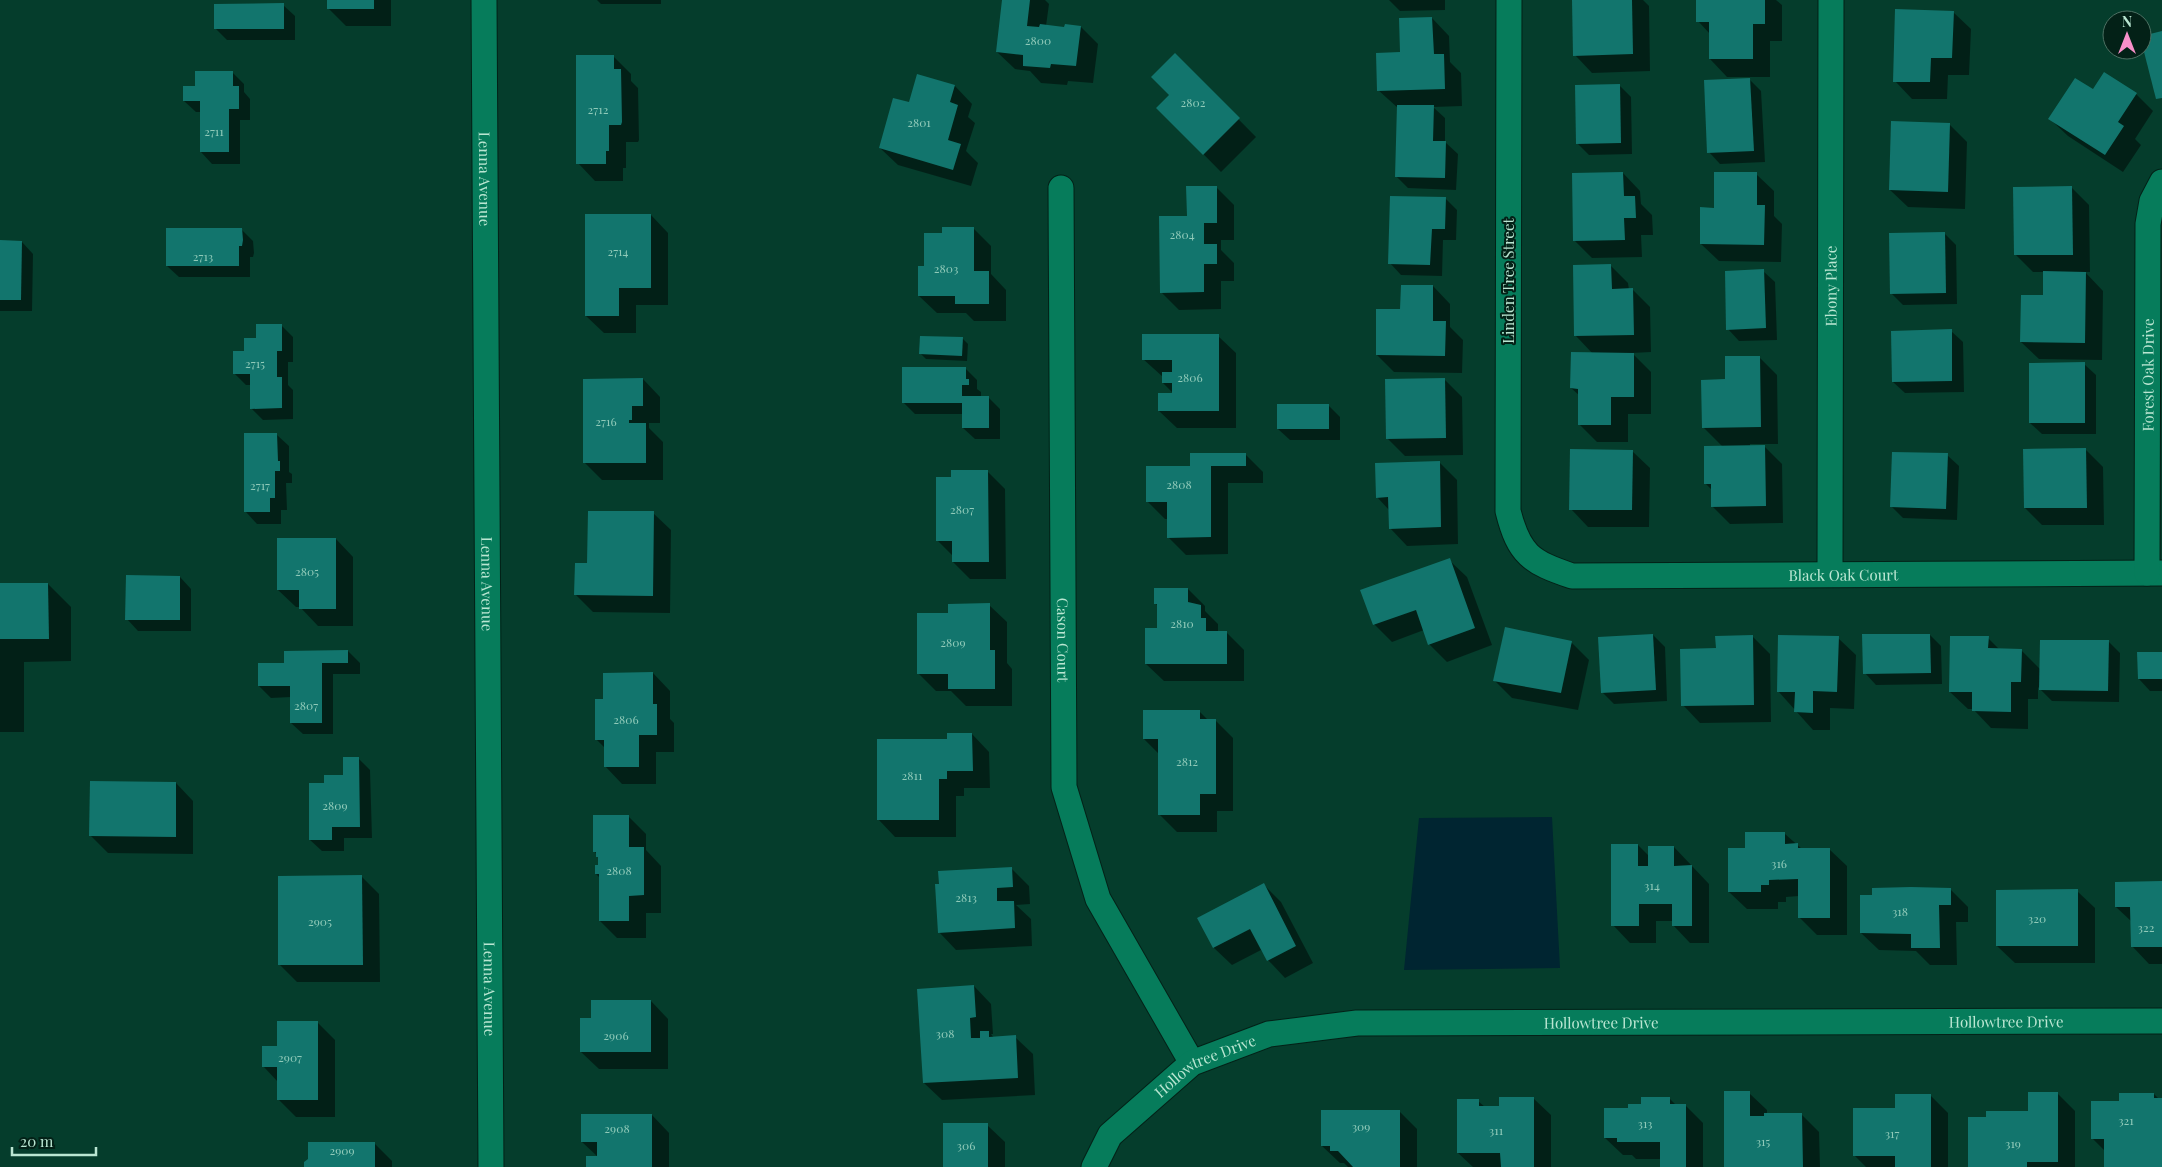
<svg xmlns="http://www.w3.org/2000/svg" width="2162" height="1167" font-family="'Playfair Display',serif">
<rect width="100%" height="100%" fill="#053d2c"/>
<path fill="#002531" d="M1552 817 1560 968 1404 970 1419 818Z"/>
<g fill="#0007">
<path d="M329 0H391V26H346L329 9Z"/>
<path d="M597 0H661V4H601Z"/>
<path d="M1003 0H1045L1049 4 1046 26 1065 28 1081 27 1098 44 1093 83 1068 81 1067 85 1041 83 1030 71 1015 69 997 52Z"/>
<path d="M1389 0H1445V10L1400 11Z"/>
<path d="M1574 0H1643L1649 6 1650 71 1592 73 1575 55Z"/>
<path d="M1698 0H1776L1782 5V41H1770V77H1727L1710 59V34L1698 21Z"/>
<path d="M283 5 295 16V40H227L216 29Z"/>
<path d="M1953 12 1971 29 1969 75H1948L1947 99H1912L1895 81Z"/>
<path d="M1432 18 1449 36 1450 62 1461 73 1462 106 1433 107 1445 118V142L1458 154 1456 190 1408 188 1396 176 1398 108 1378 90 1401 53Z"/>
<path d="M1175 55 1256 137 1221 172 1158 108 1171 95Z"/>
<path d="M614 57 631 74V81L638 88 639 140 638 142H626V168H623V181H595L578 163Z"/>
<path d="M232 72 244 84V92L250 99V120H240V164H212L201 152V112H196L184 101 197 87Z"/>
<path d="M918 75 955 86 972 104 968 117 975 123 966 151 978 163 971 186 898 165 880 148 910 104Z"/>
<path d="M1749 79 1761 91 1765 162 1720 164 1709 152Z"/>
<path d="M1619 85 1631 97 1632 154 1589 155 1577 143Z"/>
<path d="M2094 91 2136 94 2153 111 2135 139 2141 145 2123 172 2068 136 2050 119Z"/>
<path d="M1949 124 1967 142 1965 209 1908 207 1890 190Z"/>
<path d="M1623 173 1640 191 1641 204 1652 215 1653 235H1641L1642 257 1592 258 1575 241Z"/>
<path d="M1756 174 1774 191V216L1782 224 1781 262 1719 261 1701 244 1715 209Z"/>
<path d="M1217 188 1234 205V240H1221V250L1234 263V281H1221V309L1179 310 1161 292 1188 217Z"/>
<path d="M2072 188 2089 205 2090 272H2085L2103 291 2102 360 2039 359 2021 342 2044 297V272H2033L2015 254Z"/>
<path d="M1445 198 1457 210 1456 240H1443L1442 276 1401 275 1390 263Z"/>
<path d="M651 215 668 233V305H636V333H604L586 316Z"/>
<path d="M973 228 991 246V274L1006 290V321H974L966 313H937L919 296 925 267 943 234Z"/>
<path d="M241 229 253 241 254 253 253 257H250V277H179L167 266Z"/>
<path d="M1944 233 1956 245 1957 304 1903 305 1891 293Z"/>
<path d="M0 242H22L33 254 32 311H0Z"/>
<path d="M1611 266 1628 283 1629 290H1633L1650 307 1651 352 1632 353 1651 372V414H1628V442H1597L1579 424 1580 396 1571 388 1593 354 1576 336Z"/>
<path d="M1763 271 1775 282 1777 340 1739 341 1728 329Z"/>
<path d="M1433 286 1450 304V327L1463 340 1462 373 1394 372 1377 355 1401 311Z"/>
<path d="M281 325 293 337V362H288V385L293 390V419L263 420 251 408V385H246L234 373 246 352 257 339Z"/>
<path d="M1951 331 1963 342 1964 392 1905 393 1893 382Z"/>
<path d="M1218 336 1236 353V428H1177L1159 411 1174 394 1163 383V377L1143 359Z"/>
<path d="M962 338 968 344 967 361 926 359 921 354Z"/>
<path d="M1760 358 1777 375 1778 444H1750V447H1765L1782 464 1783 523 1730 524 1712 506V490L1705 483 1723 447 1703 427 1726 381Z"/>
<path d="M2084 364 2096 375V434H2042L2030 423Z"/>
<path d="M965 368 977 380V389L981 392V397H988L1000 409V439H975L963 428V414H915L903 402Z"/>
<path d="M643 379 660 397V423H649V428L663 442V480H602L584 462Z"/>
<path d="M1444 379 1462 397 1463 455 1405 456 1387 438Z"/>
<path d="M1328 405 1340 417V440H1290L1278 429Z"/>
<path d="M277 435 289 446V472L292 474V483H286L287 510H281V524H257L246 512Z"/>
<path d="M2085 449 2103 467 2104 525H2042L2025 508Z"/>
<path d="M1632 451 1650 468 1649 527H1588L1571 509Z"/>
<path d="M1246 455 1263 472V483H1228V554L1186 555 1168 537V519H1165L1148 502 1191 467Z"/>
<path d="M1947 455 1959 466 1957 520 1903 518 1891 506Z"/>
<path d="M1439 462 1457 480 1458 544 1407 546 1390 528 1389 510 1377 497Z"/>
<path d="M988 472 1005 489 1006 579H970L953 562V556L938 541Z"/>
<path d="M653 513 671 530 670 613 593 612 576 595Z"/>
<path d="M336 539 353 557V626H318L300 607H296L278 590Z"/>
<path d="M1449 560 1467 577 1492 645 1447 662 1429 644 1424 630 1392 642 1374 624Z"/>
<path d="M180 577 191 589V631H138L127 619Z"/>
<path d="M0 584H48L71 607V661L24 662V732H0Z"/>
<path d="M1188 589 1205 606V611L1218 624V632H1226L1244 650V681H1164L1146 664 1158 630V606L1155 603Z"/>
<path d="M989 605 1007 622V663L1012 669V706H966L951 691H936L918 673 949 614Z"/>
<path d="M1653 635 1665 647 1667 701 1614 704 1602 692Z"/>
<path d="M1930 635 1941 646 1942 684 1876 685 1865 673Z"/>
<path d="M1752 636 1770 654 1771 722 1700 723 1683 705 1717 650Z"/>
<path d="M1838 638 1856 655 1854 709 1830 708V730H1813L1778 691Z"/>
<path d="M1988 638 2000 650H2021L2041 670 2109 642 2120 653 2119 702 2052 701 2038 687V699H2028V729L1991 728 1973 709H1968L1950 692Z"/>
<path d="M1572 643 1589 660 1578 710 1512 698 1494 680Z"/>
<path d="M348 651 360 663V674H333V734H303L291 723V697L271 698 259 686 286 664Z"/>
<path d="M2162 653V691H2150L2139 679Z"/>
<path d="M653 673 670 691V719L674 723V752H656V784H622L605 766V748L596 739 604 700Z"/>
<path d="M1199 711 1208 720H1215L1233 738V811H1217V832H1177L1159 814V754L1144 739Z"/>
<path d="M972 734 989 752 990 788H964V796H956V837H895L878 819 948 741Z"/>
<path d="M358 758 370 770 372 838H344V851H322L310 840 326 784 345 776Z"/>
<path d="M176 783 193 801V854L108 853 91 836Z"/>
<path d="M628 816 646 834V850L661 866V913H646V938H617L600 921V878L596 874 600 867V859L595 852Z"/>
<path d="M1785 834 1802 849H1829L1847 866V935H1817L1799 917V896L1786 897V902H1778V909H1747L1729 892 1746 849Z"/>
<path d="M1638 845 1650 857 1674 847 1709 884V943H1690L1673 925V921H1656V943H1630L1613 925Z"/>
<path d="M1011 868 1029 886 1030 904 1016 905 1031 919 1032 946 956 950 939 932Z"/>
<path d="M362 877 379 894 380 982H297L280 965Z"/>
<path d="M2162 883V964H2149L2132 946V922L2116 907Z"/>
<path d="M1264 885 1281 902 1313 963 1285 978 1268 960 1261 950 1232 965 1214 948 1199 918Z"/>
<path d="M1950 889 1968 907V922H1956L1957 965H1930L1916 951 1879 950 1861 933 1873 896Z"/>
<path d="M2077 891 2095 908V963H2015L1997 946Z"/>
<path d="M974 986 991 1004 993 1034H991L994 1038 1015 1037 1033 1054 1035 1095 942 1100 924 1083Z"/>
<path d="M651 1001 668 1019V1069H599L581 1052 592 1019Z"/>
<path d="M317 1022 335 1040V1117H296L278 1099V1082L263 1066 278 1048Z"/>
<path d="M1749 1093 1767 1110V1116L1802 1115 1819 1132 1820 1167H1726Z"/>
<path d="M2057 1093 2075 1111V1167H1970L1987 1119 2030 1112Z"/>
<path d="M2154 1094 2159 1099H2162V1167H2105V1151L2092 1138 2120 1102Z"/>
<path d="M1930 1095 1948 1113V1167H1866L1855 1156 1897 1109Z"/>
<path d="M1533 1098 1551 1115V1167H1473L1458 1153 1478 1101 1485 1107H1500Z"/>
<path d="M1670 1099 1676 1105H1685L1703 1123V1167H1661V1159H1636L1632 1155H1623L1605 1138 1629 1109Z"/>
<path d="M1400 1112 1417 1129V1167H1348L1344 1163H1340L1322 1146Z"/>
<path d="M652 1115 669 1133V1167H588L598 1157 582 1142Z"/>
<path d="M987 1125 1005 1142V1167H945Z"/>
<path d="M374 1143 392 1161V1167H306Z"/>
</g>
<g fill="#12756d">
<rect x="327" y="0" width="47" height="9"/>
<path d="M1002 0H1030L1027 26 1039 27 1040 24 1064 27 1065 24 1081 26 1076 66 1051 64 1050 68 1023 66V55L996 52Z"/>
<path d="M1572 0H1632L1633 54 1573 56Z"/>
<path d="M1696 0H1765V24H1753V59H1709V22H1696Z"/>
<path d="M284 3V29H214V4Z"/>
<path d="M1895 9 1954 11 1952 58H1931L1930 82H1893Z"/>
<path d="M1432 17 1434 54H1444L1445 89 1377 91 1376 53 1400 52 1399 18Z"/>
<path d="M2162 31V98L2156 99 2142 44V36Z"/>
<path d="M1175 53 1240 118 1203 155 1156 108 1169 95 1151 77Z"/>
<path d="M576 55H614V69H621L622 122 621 125H609V151H606V164H576Z"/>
<path d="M195 71H233V86H239V109H229V152H200V101H183V86H195Z"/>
<path d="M2104 72 2137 93 2118 122 2124 126 2105 155 2048 119 2075 78 2093 89Z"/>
<path d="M917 74 955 85 950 102 958 105 948 140 961 144 953 170 879 148 893 98 909 102Z"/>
<path d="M1750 78 1754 151 1707 153 1704 80Z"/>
<path d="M1620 84 1621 143 1576 144 1575 85Z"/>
<path d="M1397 105H1434L1433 141H1446L1445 178 1395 177Z"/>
<path d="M1891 121 1950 123 1948 192 1889 190Z"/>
<path d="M1623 172 1624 196H1635L1636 218H1624L1625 240 1573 241 1572 173Z"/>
<path d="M1714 172H1757V205H1765L1764 245 1700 244V207L1714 208Z"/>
<path d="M1186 186H1217V223H1204V244H1217V264H1204V292L1160 293 1159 216H1187Z"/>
<path d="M2072 186 2073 255H2014L2013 187Z"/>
<path d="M1390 196 1446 197 1445 229H1432L1430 265 1388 264Z"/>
<path d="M585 214H651V288H619V316H585Z"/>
<path d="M942 227H974V271H989V304H955V296H918V266H924V233H942Z"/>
<path d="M166 228H242L243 240 242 246H239V266H166Z"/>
<path d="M1945 232 1946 293 1890 294 1889 233Z"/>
<path d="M0 240 22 241 21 300H0Z"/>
<path d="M1611 264 1612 289 1633 288 1634 335 1574 336 1573 265Z"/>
<path d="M1764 269 1766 328 1726 330 1725 271Z"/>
<path d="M2043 271 2086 272 2085 343 2020 342 2021 295H2043Z"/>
<path d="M1401 285H1433V321H1446L1445 356 1376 355V309H1400Z"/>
<path d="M256 324H282V351H277V377H282V408L250 409V374H233V351H244V338H256Z"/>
<path d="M1952 329V381L1892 382 1891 331Z"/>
<path d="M1142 334H1219V411H1158V393H1172V383H1162V372H1172V360H1142Z"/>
<path d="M920 336 963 337 962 356 919 354Z"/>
<path d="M1571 352 1634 353V397H1611V425H1578V389L1570 388Z"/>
<path d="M1725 356H1760L1761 427 1702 428 1701 380 1725 379Z"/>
<path d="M2085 362V423H2029V363Z"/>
<path d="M902 367H966V379H969V385H962V396H989V428H962V403H902Z"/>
<path d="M643 378V406H632V420H629V423H646V463H583V379Z"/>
<path d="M1445 378 1446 438 1386 439 1385 379Z"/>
<rect x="1277" y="404" width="52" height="25"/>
<path d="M244 433H277L278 461H280V471H275V498H270V512H244Z"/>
<path d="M1765 445 1766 506 1711 507V484H1704V446Z"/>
<path d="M2086 448 2087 508H2024L2023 449Z"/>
<path d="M1570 449 1633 450 1632 510H1569Z"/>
<path d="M1892 452 1948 453 1946 509 1890 507Z"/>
<path d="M1190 453H1246V466H1211V537L1167 538V502H1146V466H1190Z"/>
<path d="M1440 461 1441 527 1389 529 1388 497 1376 498 1375 463Z"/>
<path d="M951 470H988L989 562H952V541H936V477H951Z"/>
<path d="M588 511H654L653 596 574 595 575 563H587Z"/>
<path d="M277 538H336V609H299V590H277Z"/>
<path d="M1450 558 1475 628 1428 645 1416 610 1373 625 1360 590Z"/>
<path d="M126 575 180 576V620H125Z"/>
<path d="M0 583H48L49 639H0Z"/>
<path d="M1154 588H1188V602L1201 605V618H1206V631H1227V664H1145V628H1157V604H1154Z"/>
<path d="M990 603V650H995V689H948V674H917V613H948V604Z"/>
<path d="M1505 627 1572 641 1561 693 1493 681Z"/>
<path d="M1653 634 1656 690 1601 693 1598 637Z"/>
<path d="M1862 634H1930L1931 673 1863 674Z"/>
<path d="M1753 635 1754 705 1681 706 1680 649 1716 648 1715 636Z"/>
<path d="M1778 635 1839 636 1837 692 1813 691V713L1794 712 1795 692H1777Z"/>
<path d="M1950 636H1989L1988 648 2022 649 2021 682H2011V712L1972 711V692H1949Z"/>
<path d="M2040 640H2109L2108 691 2039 690Z"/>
<path d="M348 650V663H322V723H290V686H258V663H284V651Z"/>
<path d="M2137 652H2162V679H2138Z"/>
<path d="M653 672V704H657V735H639V767H604V740H595V699H603V673Z"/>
<path d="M1143 710H1200V719H1216V794H1200V815H1158V739H1143Z"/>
<path d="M947 733H972L973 771H947V779H939V820H877V739H947Z"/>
<path d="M343 757H359L360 827H332V840H309V783H324V775H343Z"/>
<path d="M90 781 176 782V837L89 836Z"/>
<path d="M593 815H629V847H644V895L629 896V921H599V874H595V865H598V857H596V852H593Z"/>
<path d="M1745 832H1785V844L1798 843V848H1830V918H1798V879L1769 880V885H1761V892H1728V848H1745Z"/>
<path d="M1611 844H1638V866H1648V846H1674V866L1692 865V926H1672V904H1639V926H1611Z"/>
<path d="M1012 867 1013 887 997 888V901H1014L1015 928 938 933 935 884H939L938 871Z"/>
<path d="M362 875 363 965H278V876Z"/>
<path d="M2162 881V947H2131L2130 907H2115V882Z"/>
<path d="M1264 883 1296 946 1267 961 1250 929 1213 948 1197 918Z"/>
<path d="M1911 887 1951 888V905H1939L1940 948H1911V934L1860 933V895H1872V888Z"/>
<path d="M2078 889V946H1996V890Z"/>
<path d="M974 985 976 1017 970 1018 971 1038H980V1031H989V1037L1016 1035 1018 1078 923 1083 917 989Z"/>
<path d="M591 1000H651V1052H580V1018H591Z"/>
<path d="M277 1021H318V1100H277V1067H262V1046H277Z"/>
<path d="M1724 1091H1750V1116H1764V1113H1802L1803 1167H1724Z"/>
<path d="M2028 1092H2058V1162H2027V1167H1968V1117H1986V1111H2028Z"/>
<path d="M2119 1093H2154V1098H2162V1167H2104V1139H2091V1101H2119Z"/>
<path d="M1895 1094H1931V1167H1895V1156H1853V1108H1895Z"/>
<path d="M1499 1097H1534V1167H1501L1500 1153H1457V1099H1479V1106H1499Z"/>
<path d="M1641 1097H1670V1104H1686V1167H1660V1142H1617V1138H1604V1108H1628V1104H1641Z"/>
<path d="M1321 1110H1400V1167H1353L1338 1151H1330V1146H1321Z"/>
<path d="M581 1114H652V1167H586V1156H597V1142H581Z"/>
<rect x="943" y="1123" width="45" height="44"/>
<path d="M308 1142H375V1167H304V1162L308 1159Z"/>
</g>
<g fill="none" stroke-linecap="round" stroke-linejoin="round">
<g stroke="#032117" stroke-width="27">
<g id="street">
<path id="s1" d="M484 0 491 1167"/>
<path id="s2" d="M1509 0 1508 511C1519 555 1531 562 1572 576L2162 573"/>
<path id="s3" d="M1061 188 1064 787 1098 899 1192 1063"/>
<path id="s4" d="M2147 573 2148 224 2152 201 2162 182"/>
<path id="s5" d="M1830 574 1831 0"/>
<path id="s6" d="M1094 1167 1110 1135 1192 1063 1269 1034 1357 1023 2162 1021"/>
</g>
</g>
<use href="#street" stroke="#067c5b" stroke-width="25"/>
</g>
<g text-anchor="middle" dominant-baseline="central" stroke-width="4" stroke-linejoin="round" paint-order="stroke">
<g font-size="12" fill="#90cab9">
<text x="1038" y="40">2800</text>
<text x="1193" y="102">2802</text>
<text x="598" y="109">2712</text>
<text x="919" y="122">2801</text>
<text x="214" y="131">2711</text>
<text x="1182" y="234">2804</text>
<text x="618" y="251">2714</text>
<text x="203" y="256">2713</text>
<text x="946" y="268">2803</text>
<text x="255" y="363">2715</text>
<text x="1190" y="377">2806</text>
<text x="606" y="421">2716</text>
<text x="1179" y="484">2808</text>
<text x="260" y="485">2717</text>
<text x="962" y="509">2807</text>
<text x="307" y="571">2805</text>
<text x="1182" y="623">2810</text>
<text x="953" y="642">2809</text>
<text x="306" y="705">2807</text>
<text x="626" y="719">2806</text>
<text x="1187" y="761">2812</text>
<text x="912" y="775">2811</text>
<text x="335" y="805">2809</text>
<text x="1779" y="863">316</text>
<text x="619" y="870">2808</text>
<text x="1652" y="885">314</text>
<text x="966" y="897">2813</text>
<text x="1900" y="911">318</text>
<text x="2037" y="918">320</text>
<text x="320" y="921">2905</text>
<text x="2146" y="927">322</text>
<text x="945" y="1033">308</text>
<text x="616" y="1035">2906</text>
<text x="290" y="1057">2907</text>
<text x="2126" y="1120">321</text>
<text x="1645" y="1123">313</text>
<text x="1361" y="1126">309</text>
<text x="617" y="1128">2908</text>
<text x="1496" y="1130">311</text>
<text x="1892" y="1133">317</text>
<text x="1763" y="1141">315</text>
<text x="2013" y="1143">319</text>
<text x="966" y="1145">306</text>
<text x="342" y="1150">2909</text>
</g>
<g font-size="15" fill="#bae6d2" stroke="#032117">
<text stroke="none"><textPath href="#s1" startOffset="179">Lenna Avenue</textPath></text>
<text transform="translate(1508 281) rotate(-90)">Linden Tree Street</text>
<text stroke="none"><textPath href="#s5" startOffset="288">Ebony Place</textPath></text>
<text stroke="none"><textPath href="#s4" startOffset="198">Forest Oak Drive</textPath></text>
<text stroke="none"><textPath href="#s2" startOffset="880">Black Oak Court</textPath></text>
<text stroke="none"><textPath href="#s1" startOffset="584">Lenna Avenue</textPath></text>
<text stroke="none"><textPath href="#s3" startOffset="452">Cason Court</textPath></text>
<text stroke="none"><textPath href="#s1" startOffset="989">Lenna Avenue</textPath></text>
<text stroke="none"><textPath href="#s6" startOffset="965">Hollowtree Drive</textPath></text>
<text stroke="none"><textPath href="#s6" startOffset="560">Hollowtree Drive</textPath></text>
<text stroke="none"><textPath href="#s6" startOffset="155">Hollowtree Drive</textPath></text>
</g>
</g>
<g transform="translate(2127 35)"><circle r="24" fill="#032117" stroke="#4c7062"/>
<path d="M0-4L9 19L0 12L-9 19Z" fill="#f890ca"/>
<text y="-8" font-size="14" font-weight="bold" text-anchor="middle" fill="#bae6d2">N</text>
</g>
<path d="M12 1147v8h84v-8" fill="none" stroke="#bae6d2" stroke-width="2.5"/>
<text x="20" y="1147" font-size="15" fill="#bae6d2" stroke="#032117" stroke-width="4" paint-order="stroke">20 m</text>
</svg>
